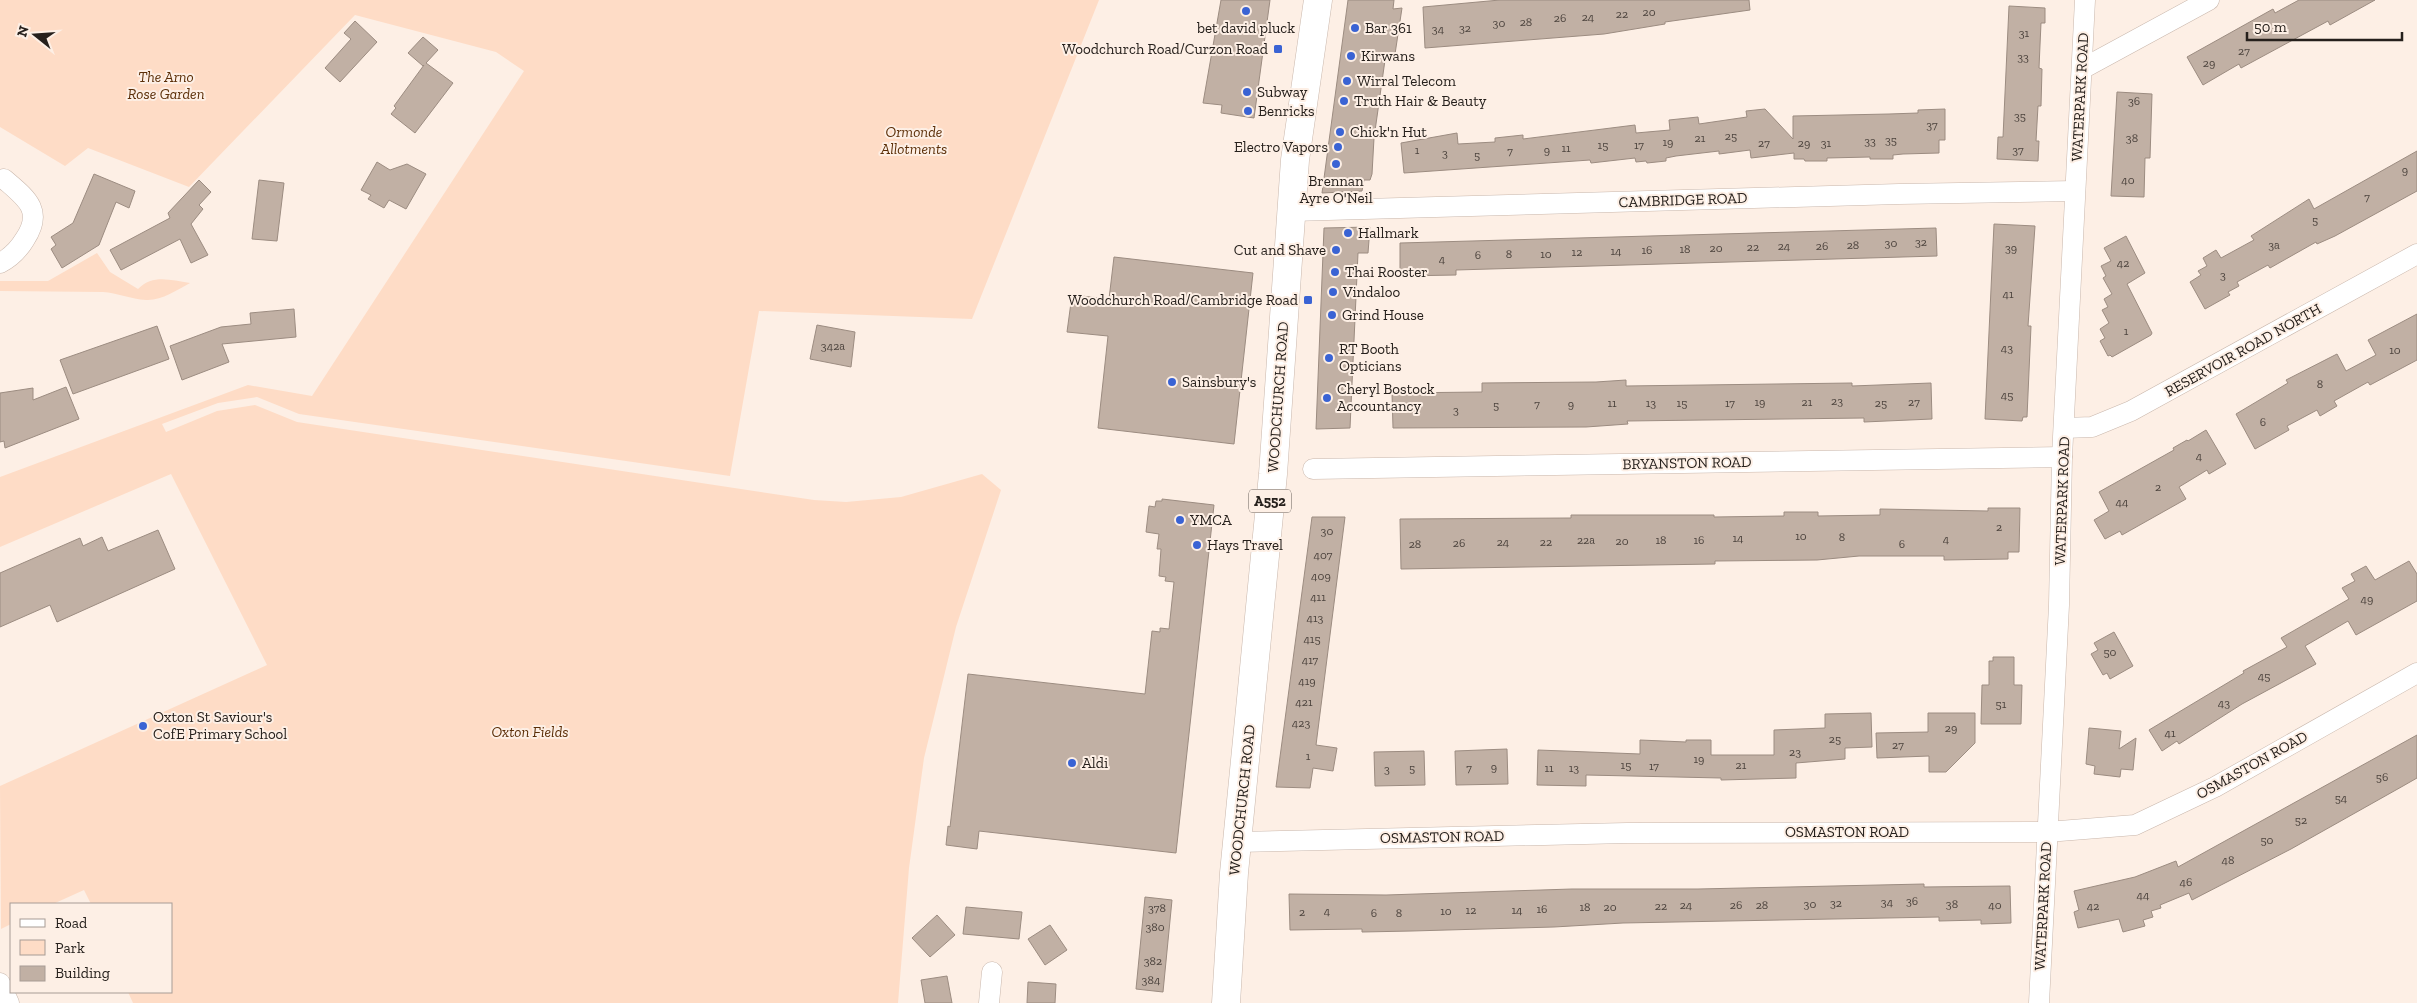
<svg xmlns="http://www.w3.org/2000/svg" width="2417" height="1003" font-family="'Zilla Slab',serif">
<rect width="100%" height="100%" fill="#fdefe5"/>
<g fill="#fedcc6">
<path d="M0 0H1099L972 319 759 311 730 476 299 414 257 397 218 403 162 424 166 432 217 411 255 405 297 422 814 500 846 502 901 497 982 474 1001 490 956 627 924 758 909 868 898 1003H133L128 992H171V904H91L84 890 53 904H11V924L1 929 0 786 267 665 171 474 0 547V477L248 385 312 396 524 71 496 52 355 15 189 187 88 148 65 166 0 127Z"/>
<path d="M97 253 110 272 138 289C153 274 170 280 190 283 177 290 161 301 146 300 131 299 117 293 103 292L0 291V281H48Z"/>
</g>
<g fill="#c1b0a4" stroke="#9c8c81">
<path d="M1221 0H1270L1254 118 1221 113 1222 105 1203 103Z"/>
<path d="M1348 0H1394L1393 9 1402 8 1395 54 1386 53 1374 138 1372 174 1370 180H1364L1362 191 1322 193Z"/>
<path d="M1500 0H1749L1750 10 1665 22V24L1604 34 1425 48 1423 7Z"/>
<path d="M2299 0H2375L2330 25 2328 21 2241 68 2239 64 2203 85 2187 57 2273 9 2275 13Z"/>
<path d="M2009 6 2045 8V23H2041L2040 45 2039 68 2042 69 2041 106H2038L2036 141H2039L2038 161 1997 159 1998 137H2003Z"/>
<path d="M355 21 377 42 340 82 325 68 351 39 344 33Z"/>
<path d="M423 37 438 50 426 63 453 83 415 133 391 114 396 108 394 106 424 65 423 66 408 53Z"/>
<path d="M2117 92 2152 94 2150 158H2145L2144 197 2111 196Z"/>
<path d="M1765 109 1793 139V116L1889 114 1918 113V110L1945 109V140H1939V153L1903 154 1893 155V159H1870V157L1827 158V161H1805L1804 159H1794V153L1751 158 1750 150 1719 154V151L1676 156 1666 158V161L1647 163 1646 161 1636 162 1635 158 1591 163 1590 160 1404 173 1401 143 1457 133 1458 144 1495 142V138L1523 135V139L1635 125 1636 133 1670 130 1669 120 1698 117 1699 124 1747 117 1746 111Z"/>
<path d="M2417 151V191L2335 236 2317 244 2316 242 2270 268 2268 265 2237 282 2239 286 2228 292 2230 295 2205 309 2190 282 2201 275 2198 271 2207 266 2203 258 2216 250 2221 258 2254 240 2251 236 2309 199 2314 209Z"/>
<path d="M377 162 390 170 407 164 426 174 406 209 389 200 384 208 368 199 371 195 361 190Z"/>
<path d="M94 174 135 191 129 208 116 202 99 245 62 268 51 249 56 245 51 237 73 223Z"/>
<path d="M199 180 211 192 199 205 203 209 191 224 208 255 191 263 180 239 121 270 110 250 170 218 168 213Z"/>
<path d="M259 180 284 183 277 241 252 239Z"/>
<path d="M1994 224 2035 226 2028 326H2031L2027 417H2023L2022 421 1985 419Z"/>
<path d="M1370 227 1368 253H1358L1350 428 1316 429 1324 228Z"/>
<path d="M1936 228 1937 256 1456 270V275L1400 276V243Z"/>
<path d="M2126 236 2145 273 2127 284 2152 333 2151 335 2112 357 2110 355 2108 356 2100 341 2105 338 2100 329 2109 323 2102 310 2108 307 2104 299 2112 294 2103 278 2106 276 2101 266 2111 261 2104 248Z"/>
<path d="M1114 257 1253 273 1234 444 1098 428 1108 336 1067 332 1072 295 1109 299Z"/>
<path d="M294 309 296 337 222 344 229 362 182 380 170 346 221 327 251 324 250 313Z"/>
<path d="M2417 314V360L2370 385 2368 382 2334 401 2337 406 2320 416 2317 410 2287 426 2289 430 2255 449 2236 414 2288 383 2286 380 2337 354 2346 371 2376 355 2368 340Z"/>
<path d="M817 325 855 332 851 367 810 359Z"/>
<path d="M157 326 169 359 73 394 60 360Z"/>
<path d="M1626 380V386L1852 383V386L1931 383 1932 419 1864 422V418L1627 421 1628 424 1586 427 1393 428 1392 393 1482 392V383L1596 382Z"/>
<path d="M66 387 79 419 5 448 4 441 0 442V393L33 388V400Z"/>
<path d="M2206 430 2226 464 2209 474 2207 470 2179 487 2186 499 2122 535 2120 531 2105 539 2094 520 2109 511 2099 492 2174 450 2173 448 2187 440 2188 441Z"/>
<path d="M1162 499 1214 505 1176 853 979 831 977 849 946 845 948 826 950 827 968 674 1145 694 1152 631 1160 632V628L1169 629 1174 582 1165 581 1166 577 1159 576 1161 549H1157L1159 534 1146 532 1149 506 1155 507 1156 501H1162Z"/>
<path d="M1988 508H2020L2019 552H2008V559L1944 560V556H1859L1817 560 1715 561V564L1401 569 1400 519 1571 518V515H1714V517L1784 516V512H1818V516L1880 515V509L1988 511Z"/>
<path d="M1312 517H1345L1316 745 1337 748 1333 771 1313 768 1310 788 1276 787Z"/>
<path d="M158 530 175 569 57 622 50 605 0 627V573L80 538 83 546 102 537 108 551Z"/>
<path d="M2409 561 2417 574V601L2356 635 2348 621 2305 646 2316 664 2242 704 2179 744 2177 741 2162 751 2149 730 2244 673 2243 671 2287 647 2281 638 2349 599 2342 588 2355 581 2351 574 2366 566 2375 580Z"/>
<path d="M2114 632 2133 666 2110 679 2107 673 2103 675 2091 654 2098 650 2094 643Z"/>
<path d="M1993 657H2014V685H2022L2021 724H1981L1982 685H1989V661H1993Z"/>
<path d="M1871 713 1872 747 1845 748V759L1796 763V778L1721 780V778L1586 775V786L1537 785 1538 750 1640 754V740L1686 742V740H1711V755H1774V730L1825 728V714Z"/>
<path d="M1928 713H1975V743L1946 772H1929V756L1877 758 1876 733 1928 732Z"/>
<path d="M2089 728 2121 731 2119 749 2136 738 2133 770 2121 769 2120 777 2094 774 2095 766 2086 764Z"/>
<path d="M2417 735V778L2403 786 2291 849 2192 900 2189 893 2160 905 2161 908 2151 911 2153 917 2143 920 2145 926 2123 932 2119 919 2078 928 2074 912 2079 910 2074 891 2135 877 2176 861 2178 867Z"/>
<path d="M1507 749 1508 784 1456 785 1455 751Z"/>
<path d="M1424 751 1425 785 1375 786 1374 752Z"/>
<path d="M1924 884V887L2010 886 2011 923 1981 924V920L1939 921V917L1623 923 1554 927 1412 931 1362 932V929L1290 930 1289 894 1386 895 1572 889H1698Z"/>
<path d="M1145 897 1172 900 1163 992 1136 989Z"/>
<path d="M966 907 1022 912 1019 939 963 934Z"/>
<path d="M937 915 955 935 930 957 912 938Z"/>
<path d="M1050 925 1067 950 1045 965 1028 939Z"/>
<path d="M947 976 952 1003H925L921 980Z"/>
<path d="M1028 982 1056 984 1055 1003H1027Z"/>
</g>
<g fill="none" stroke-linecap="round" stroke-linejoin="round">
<g stroke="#c9b7ac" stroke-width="21">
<g id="minor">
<path d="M2082 69 2209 0"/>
<path d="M1292 211 1899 194 2075 191"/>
<path d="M0 263C10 258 19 249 25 239 44 210 26 198 4 179"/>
<path d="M2064 428 2092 427 2131 411 2417 254"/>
<path d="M1313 469 2062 457"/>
<path d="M1237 842 1627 833 2047 832 2135 825 2215 787 2417 673"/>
<path d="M0 983 9 1003"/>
<path d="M989 1003 992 972"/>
<path d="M2039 1003 2059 605 2062 457 2085 0"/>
</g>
</g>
<g stroke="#c9b7ac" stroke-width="29">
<path id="highway" d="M1226 1003 1234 873 1273 474 1295 160 1318 0"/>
</g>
<use href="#minor" stroke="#fff" stroke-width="20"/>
<use href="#highway" stroke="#fff" stroke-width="28"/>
</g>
<g fill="#3a63d4" stroke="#fdefe5" stroke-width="2">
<circle cx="1246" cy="11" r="5"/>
<circle cx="1355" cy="28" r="5"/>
<rect x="1273" y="44" width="10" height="10" rx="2.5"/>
<circle cx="1351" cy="56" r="5"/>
<circle cx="1347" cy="81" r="5"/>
<circle cx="1247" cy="92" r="5"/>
<circle cx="1344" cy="101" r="5"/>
<circle cx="1248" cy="111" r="5"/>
<circle cx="1340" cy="132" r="5"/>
<circle cx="1338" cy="147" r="5"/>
<circle cx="1336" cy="164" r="5"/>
<circle cx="1348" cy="233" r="5"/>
<circle cx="1336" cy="250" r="5"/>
<circle cx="1335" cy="272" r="5"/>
<circle cx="1333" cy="292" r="5"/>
<rect x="1303" y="295" width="10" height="10" rx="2.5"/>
<circle cx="1332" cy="315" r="5"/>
<circle cx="1329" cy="358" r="5"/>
<circle cx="1172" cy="382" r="5"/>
<circle cx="1327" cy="398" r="5"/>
<circle cx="1180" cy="520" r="5"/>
<circle cx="1197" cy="545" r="5"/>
<circle cx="143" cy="726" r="5"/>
<circle cx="1072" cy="763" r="5"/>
</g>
<g text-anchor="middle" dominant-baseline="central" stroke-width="4" stroke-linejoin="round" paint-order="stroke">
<g font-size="12" fill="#4d443e">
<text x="1649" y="12">20</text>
<text x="1622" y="14">22</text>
<text x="1588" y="17">24</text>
<text x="1560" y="18">26</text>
<text x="1526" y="22">28</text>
<text x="1499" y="23">30</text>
<text x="1465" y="28">32</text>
<text x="1438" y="29">34</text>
<text x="2024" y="33">31</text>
<text x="2244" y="51">27</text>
<text x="2023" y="57">33</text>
<text x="2209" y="63">29</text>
<text x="2134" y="101">36</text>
<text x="2020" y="116">35</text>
<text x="1932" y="125">37</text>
<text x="1731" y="136">25</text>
<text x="1700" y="138">21</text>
<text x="2132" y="138">38</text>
<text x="1891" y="140">35</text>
<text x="1870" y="141">33</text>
<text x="1668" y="142">19</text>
<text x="1764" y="143">27</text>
<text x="1804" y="143">29</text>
<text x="1826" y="143">31</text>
<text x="1603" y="145">15</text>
<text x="1639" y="145">17</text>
<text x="1566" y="148">11</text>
<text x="1417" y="150">1</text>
<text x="1547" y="150">9</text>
<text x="2018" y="150">37</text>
<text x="1510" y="151">7</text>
<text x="1445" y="153">3</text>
<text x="1477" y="155">5</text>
<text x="2405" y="170">9</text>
<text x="2128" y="180">40</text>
<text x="2367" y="197">7</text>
<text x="2315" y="220">5</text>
<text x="1921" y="242">32</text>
<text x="1891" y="243">30</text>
<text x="1853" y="245">28</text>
<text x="2274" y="245">3a</text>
<text x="1784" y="246">24</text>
<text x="1822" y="246">26</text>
<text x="1753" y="247">22</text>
<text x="1716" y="248">20</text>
<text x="2011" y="248">39</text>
<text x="1685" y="249">18</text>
<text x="1647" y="250">16</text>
<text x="1616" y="251">14</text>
<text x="1577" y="252">12</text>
<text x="1509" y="254">8</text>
<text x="1546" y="254">10</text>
<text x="1478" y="255">6</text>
<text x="1442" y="259">4</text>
<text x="2123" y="263">42</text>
<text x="2223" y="275">3</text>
<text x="2008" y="294">41</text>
<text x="2126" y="331">1</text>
<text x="833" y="346">342a</text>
<text x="2007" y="348">43</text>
<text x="2395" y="350">10</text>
<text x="2320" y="384">8</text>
<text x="2007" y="395">45</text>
<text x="1837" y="401">23</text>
<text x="1760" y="402">19</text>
<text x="1807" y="402">21</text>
<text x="1914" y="402">27</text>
<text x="1612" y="403">11</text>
<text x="1651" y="403">13</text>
<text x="1682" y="403">15</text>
<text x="1730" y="403">17</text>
<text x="1881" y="403">25</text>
<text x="1537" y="404">7</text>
<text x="1571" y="404">9</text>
<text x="1496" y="405">5</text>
<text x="1456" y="410">3</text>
<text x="2263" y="422">6</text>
<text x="2199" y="456">4</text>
<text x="2158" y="487">2</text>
<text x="2122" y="502">44</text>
<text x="1999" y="527">2</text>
<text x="1327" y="531">30</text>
<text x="1801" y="536">10</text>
<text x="1842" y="537">8</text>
<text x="1738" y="538">14</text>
<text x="1946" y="539">4</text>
<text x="1586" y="540">22a</text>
<text x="1661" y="540">18</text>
<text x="1699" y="540">16</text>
<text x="1622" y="541">20</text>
<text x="1503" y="542">24</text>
<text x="1546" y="542">22</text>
<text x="1459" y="543">26</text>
<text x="1415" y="544">28</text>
<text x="1902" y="544">6</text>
<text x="1323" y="555">407</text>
<text x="1321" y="576">409</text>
<text x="1318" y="597">411</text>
<text x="2367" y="599">49</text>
<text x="1315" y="618">413</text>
<text x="1312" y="639">415</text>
<text x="2110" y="652">50</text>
<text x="1310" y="660">417</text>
<text x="2264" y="676">45</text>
<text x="1307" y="681">419</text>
<text x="1304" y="702">421</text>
<text x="2224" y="703">43</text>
<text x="2001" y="704">51</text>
<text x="1301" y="723">423</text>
<text x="1951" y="728">29</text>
<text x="2170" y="733">41</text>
<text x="1835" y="739">25</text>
<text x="1898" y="745">27</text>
<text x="1795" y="752">23</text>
<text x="1308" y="756">1</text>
<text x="1699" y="759">19</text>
<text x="1626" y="765">15</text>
<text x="1741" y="765">21</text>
<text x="1654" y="766">17</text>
<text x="1494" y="767">9</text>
<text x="1412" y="768">5</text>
<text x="1469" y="768">7</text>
<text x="1549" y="768">11</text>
<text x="1574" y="768">13</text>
<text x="1387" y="769">3</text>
<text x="2382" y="777">56</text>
<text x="2341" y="798">54</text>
<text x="2301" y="820">52</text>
<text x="2267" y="840">50</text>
<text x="2228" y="860">48</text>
<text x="2186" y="882">46</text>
<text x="2143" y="895">44</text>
<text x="1912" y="901">36</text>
<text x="1887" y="902">34</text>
<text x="1836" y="903">32</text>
<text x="1810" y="904">30</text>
<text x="1952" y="904">38</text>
<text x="1686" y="905">24</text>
<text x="1736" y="905">26</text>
<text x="1762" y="905">28</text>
<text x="1995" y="905">40</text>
<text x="1661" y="906">22</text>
<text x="2093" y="906">42</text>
<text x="1585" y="907">18</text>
<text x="1610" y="907">20</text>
<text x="1157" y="908">378</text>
<text x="1542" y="909">16</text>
<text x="1471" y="910">12</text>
<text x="1517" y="910">14</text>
<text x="1327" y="911">4</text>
<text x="1446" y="911">10</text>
<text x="1302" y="912">2</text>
<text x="1374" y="913">6</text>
<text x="1399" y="913">8</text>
<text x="1155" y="927">380</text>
<text x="1153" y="961">382</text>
<text x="1151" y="980">384</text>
</g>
<rect fill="#fdefe5" stroke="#665e58" stroke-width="1" x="1249" y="489.5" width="42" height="23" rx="4"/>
<g font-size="14" font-weight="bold" fill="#26201c">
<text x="1270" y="501">A552</text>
</g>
<g font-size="15" fill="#26201c" stroke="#fdefe5" text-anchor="start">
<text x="1246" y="28" text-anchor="middle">bet david pluck</text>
<text x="1365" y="28">Bar 361</text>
<text x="1268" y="49" text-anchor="end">Woodchurch Road/Curzon Road</text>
<text x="1361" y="56">Kirwans</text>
<text x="1357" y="81">Wirral Telecom</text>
<text x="1257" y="92">Subway</text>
<text x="1354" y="101">Truth Hair &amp; Beauty</text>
<text x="1258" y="111">Benricks</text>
<text x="1350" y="132">Chick'n Hut</text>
<text x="1328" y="147" text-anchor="end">Electro Vapors</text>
<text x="1336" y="181" text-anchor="middle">Brennan<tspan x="1336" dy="17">Ayre O'Neil</tspan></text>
<text x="1358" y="233">Hallmark</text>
<text x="1326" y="250" text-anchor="end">Cut and Shave</text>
<text x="1345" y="272">Thai Rooster</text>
<text x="1343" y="292">Vindaloo</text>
<text x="1298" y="300" text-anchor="end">Woodchurch Road/Cambridge Road</text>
<text x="1342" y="315">Grind House</text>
<text x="1339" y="349">RT Booth<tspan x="1339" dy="17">Opticians</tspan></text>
<text x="1182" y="382">Sainsbury's</text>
<text x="1337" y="389">Cheryl Bostock<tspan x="1337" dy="17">Accountancy</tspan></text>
<text x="1190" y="520">YMCA</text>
<text x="1207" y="545">Hays Travel</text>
<text x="153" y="717">Oxton St Saviour's<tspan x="153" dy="17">CofE Primary School</tspan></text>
<text x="1082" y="763">Aldi</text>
</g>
<g font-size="15" font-style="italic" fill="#5b2e07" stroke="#fdefe5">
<text x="166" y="77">The Arno<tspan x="166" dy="17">Rose Garden</tspan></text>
<text x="914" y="132">Ormonde<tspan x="914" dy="17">Allotments</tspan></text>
<text x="530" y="732">Oxton Fields</text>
</g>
<g font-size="15" fill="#26201c" stroke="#fdefe5">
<text transform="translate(2080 97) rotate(-87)">WATERPARK ROAD</text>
<text transform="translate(1683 200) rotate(-2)">CAMBRIDGE ROAD</text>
<text transform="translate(2243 350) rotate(-29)">RESERVOIR ROAD NORTH</text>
<text transform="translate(1278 397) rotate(-86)">WOODCHURCH ROAD</text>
<text transform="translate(1687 463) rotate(-1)">BRYANSTON ROAD</text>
<text transform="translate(2062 501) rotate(-88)">WATERPARK ROAD</text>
<text transform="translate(2252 765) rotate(-29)">OSMASTON ROAD</text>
<text transform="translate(1242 800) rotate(-84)">WOODCHURCH ROAD</text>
<text x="1847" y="832">OSMASTON ROAD</text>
<text transform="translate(1442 837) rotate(-1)">OSMASTON ROAD</text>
<text transform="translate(2043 906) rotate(-87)">WATERPARK ROAD</text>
</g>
</g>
<rect x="10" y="903" width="162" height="90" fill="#fdefe5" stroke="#a79c95"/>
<rect x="20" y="919" width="25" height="8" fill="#ffffff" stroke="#a79c95"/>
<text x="55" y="928" font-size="15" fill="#26201c">Road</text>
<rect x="20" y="940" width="25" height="15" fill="#fedcc6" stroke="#a79c95"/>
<text x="55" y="953" font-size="15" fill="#26201c">Park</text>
<rect x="20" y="966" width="25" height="15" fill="#c1b0a4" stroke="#a79c95"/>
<text x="55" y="978" font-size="15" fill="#26201c">Building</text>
<g transform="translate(35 35) rotate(287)" stroke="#fdefe5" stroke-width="4" paint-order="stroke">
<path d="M0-4L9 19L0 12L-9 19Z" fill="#26201c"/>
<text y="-8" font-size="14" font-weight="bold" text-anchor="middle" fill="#26201c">N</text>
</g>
<path d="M2247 32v8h155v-8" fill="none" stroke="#26201c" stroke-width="2.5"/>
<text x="2254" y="32" font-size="15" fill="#26201c" stroke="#fdefe5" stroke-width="4" paint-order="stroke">50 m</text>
</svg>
